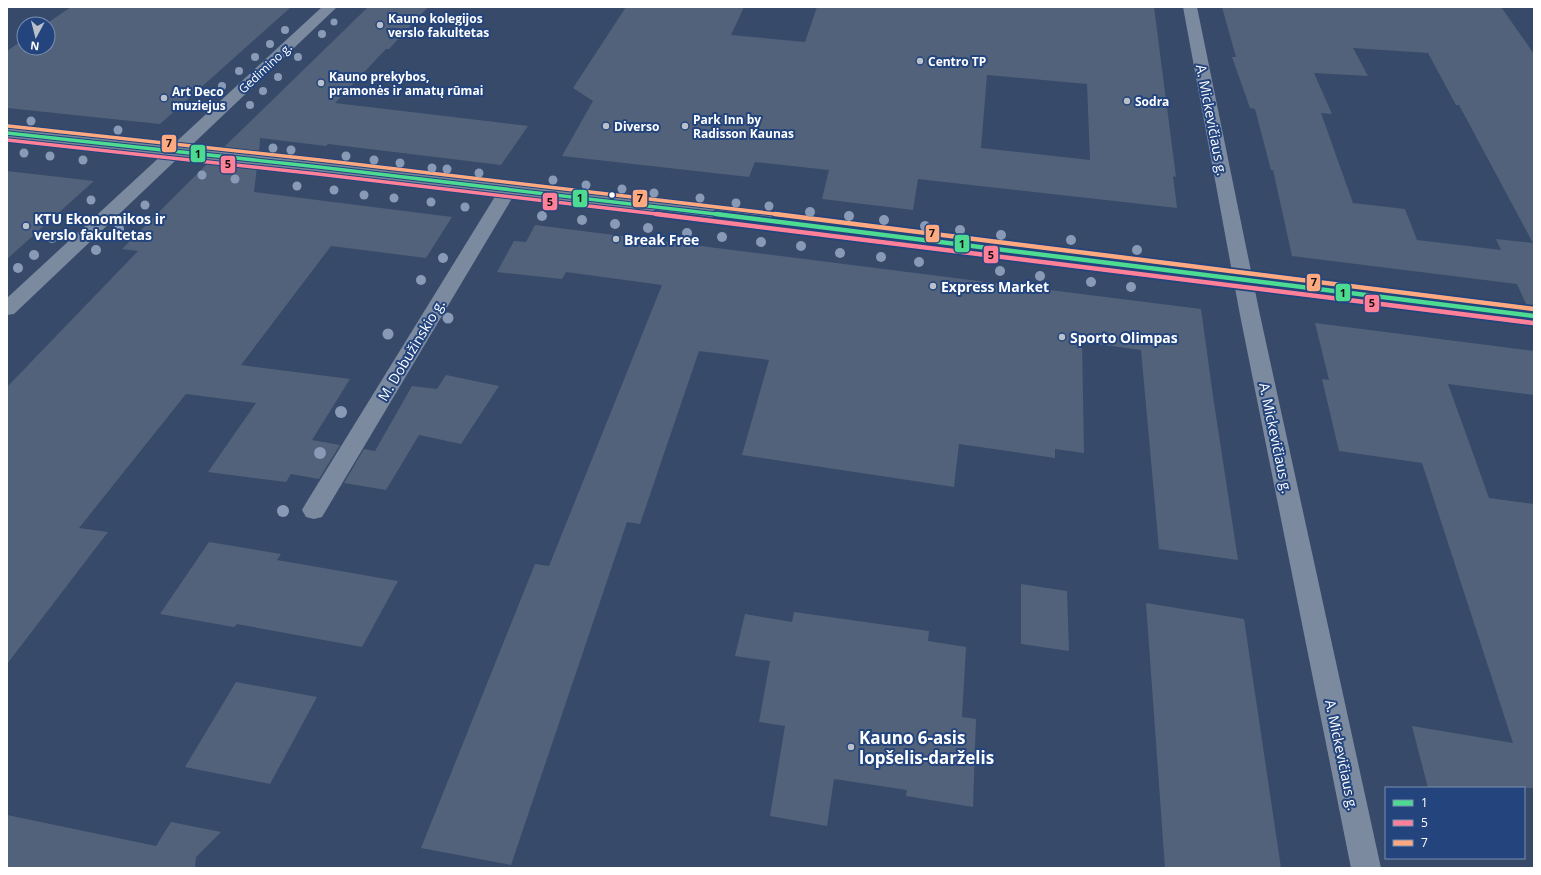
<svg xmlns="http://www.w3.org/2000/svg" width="1541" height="875" font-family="'Open Sans',sans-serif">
<rect width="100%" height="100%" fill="#374a69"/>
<g fill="#52627a" fill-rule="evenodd">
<path d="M71 7H291L160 124 7 108V51L24 39V48H48V24H46Z"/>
<path d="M368 7H428L389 49H386L335 103 528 126 501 165 328 144 326 146 260 138 259 154 221 150Z"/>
<path d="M626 7H744L731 35 805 42 817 7H1154L1176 177 1173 176 1177 208 918 179 913 210 822 199 829 170 755 162 749 177 562 156 593 101 573 88ZM987 75 1087 84 1090 160 981 148Z"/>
<path d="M1222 7H1501L1534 54V308H1528L1517 284 1292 256 1273 170H1271L1255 109 1250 108 1232 57H1236ZM1353 48 1428 53 1456 105H1459L1533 243 1496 239 1501 250 1417 240 1405 209 1353 203 1321 113 1332 114 1314 73 1368 76Z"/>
<path d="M209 162 257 167 254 192 452 217 426 258 331 246 241 365 350 379 312 440 340 445 319 479 291 474 286 482 208 472 256 403 186 394 79 528 108 532 7 664V387L138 251 122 249Z"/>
<path d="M7 171 94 181 7 259Z"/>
<path d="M535 225 1201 309 1213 396 1238 560 1159 549 1141 350 1082 342 1084 453 1055 449V458L959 444 954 487 742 455 769 360 699 351 640 524 627 522 511 865 421 848 535 564 549 566 662 285 566 272 562 279 497 272 514 241 526 242Z"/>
<path d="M1315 323 1534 351V395L1448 384 1489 498 1534 504V788H1428L1412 726 1513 743 1422 463 1339 451 1322 379 1329 380Z"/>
<path d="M446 375 499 386 461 444 419 435 386 490 344 483 364 449 375 451 412 386 437 389Z"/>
<path d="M209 542 281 554 277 560 398 581 362 647 237 624 234 627 160 614Z"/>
<path d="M1021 584 1067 591 1069 651 1021 644Z"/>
<path d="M1146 603 1244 619 1281 868H1165Z"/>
<path d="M794 612 929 631 928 641 966 647 962 717 976 719 973 807 906 796 907 790 834 779 827 826 770 816 785 726 759 722 770 661 735 656 745 614 792 622Z"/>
<path d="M236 682 317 697 270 784 185 767Z"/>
<path d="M7 815 156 846 171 822 221 832 196 857 195 868H7Z"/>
</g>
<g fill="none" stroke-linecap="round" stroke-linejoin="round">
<g fill="#7c8aa0" fill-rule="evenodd">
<path d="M322 7H337L14 314 7 315V298Z"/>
<path d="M1183 7H1197L1260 315 1381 868H1351L1240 315Z"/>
<path d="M508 185 514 186 517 190 322 517 314 519 306 517 302 510 306 503 499 190 502 186Z"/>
</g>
<path fill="#78869b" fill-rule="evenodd" d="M7 128 319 162 963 238 1188 268 1534 310V322L1188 280 963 250 319 172 7 138Z"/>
<g stroke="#23447d" stroke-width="5.5">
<path id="bus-1-far1" d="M7 133 319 167 724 215"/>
</g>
<g stroke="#23447d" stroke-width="8">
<path id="bus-1" d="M716 214 1534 316"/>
</g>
<g stroke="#23447d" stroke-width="5.5">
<path id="bus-2-far1" d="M7 140 318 174 665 215"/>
</g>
<g stroke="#23447d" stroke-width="8">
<path id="bus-2" d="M656 214C949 249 1241 288 1533 323"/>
</g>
<g stroke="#23447d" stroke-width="5.5">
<path id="bus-3-far1" d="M8 126 320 160 784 215"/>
</g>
<g stroke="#23447d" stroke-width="8">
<path id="bus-3" d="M775 214 1534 309"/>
</g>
<use href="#bus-1-far1" stroke="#4ddb92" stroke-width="3.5"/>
<use href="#bus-1" stroke="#4ddb92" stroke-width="4.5"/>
<use href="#bus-2-far1" stroke="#ff8098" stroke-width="3.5"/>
<use href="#bus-2" stroke="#ff8098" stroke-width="4.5"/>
<use href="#bus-3-far1" stroke="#ffa980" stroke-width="3.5"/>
<use href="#bus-3" stroke="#ffa980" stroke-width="4.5"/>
</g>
<g fill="#889ab6">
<circle cx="334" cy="22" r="3.5"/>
<circle cx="285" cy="30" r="4"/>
<circle cx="322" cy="34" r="4"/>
<circle cx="270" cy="44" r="4"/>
<circle cx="255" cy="57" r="4"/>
<circle cx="298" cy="57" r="4"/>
<circle cx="239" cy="71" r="4"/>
<circle cx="278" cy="77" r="4"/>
<circle cx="222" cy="86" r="4"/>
<circle cx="263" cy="91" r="4"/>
<circle cx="250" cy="105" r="4"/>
<circle cx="198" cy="107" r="4"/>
<circle cx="31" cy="121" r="4.5"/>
<circle cx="118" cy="130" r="4.5"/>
<circle cx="273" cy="148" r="4.5"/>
<circle cx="291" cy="150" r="4.5"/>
<circle cx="24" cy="153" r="4.5"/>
<circle cx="50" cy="156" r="4.5"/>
<circle cx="346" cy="156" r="4.5"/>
<circle cx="83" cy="160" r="4.5"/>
<circle cx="374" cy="160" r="4.5"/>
<circle cx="400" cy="163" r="4.5"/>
<circle cx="432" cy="168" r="4.5"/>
<circle cx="447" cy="169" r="4.5"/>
<circle cx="479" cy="173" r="4.5"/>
<circle cx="202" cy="175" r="4.5"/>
<circle cx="235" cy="179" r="4.5"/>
<circle cx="553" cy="180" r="4.5"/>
<circle cx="586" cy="185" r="4.5"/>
<circle cx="297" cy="186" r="4.5"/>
<circle cx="622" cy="189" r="4.5"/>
<circle cx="334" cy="190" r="4.5"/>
<circle cx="654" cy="193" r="4.5"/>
<circle cx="364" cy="195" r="4.5"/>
<circle cx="394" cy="198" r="4.5"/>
<circle cx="700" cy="198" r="4.5"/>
<circle cx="91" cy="200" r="4.5"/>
<circle cx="431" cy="202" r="4.5"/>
<circle cx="736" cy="203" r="4.5"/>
<circle cx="145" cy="205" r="4.5"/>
<circle cx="769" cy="206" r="4.5"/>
<circle cx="465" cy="207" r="4.5"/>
<circle cx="810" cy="212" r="5"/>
<circle cx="542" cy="216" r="5"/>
<circle cx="849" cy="216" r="5"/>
<circle cx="582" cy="220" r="5"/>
<circle cx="884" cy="220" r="5"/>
<circle cx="73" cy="221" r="5"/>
<circle cx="615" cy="224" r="5"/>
<circle cx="925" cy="226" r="5"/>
<circle cx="648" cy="228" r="5"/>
<circle cx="119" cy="229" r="5"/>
<circle cx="960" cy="230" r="5"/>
<circle cx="687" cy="233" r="5"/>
<circle cx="1001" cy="235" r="5"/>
<circle cx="722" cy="237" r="5"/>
<circle cx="52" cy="238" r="5"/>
<circle cx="1071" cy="240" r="5"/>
<circle cx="761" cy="242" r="5"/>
<circle cx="801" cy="246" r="5"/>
<circle cx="96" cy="250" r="5"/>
<circle cx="1137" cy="250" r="5"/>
<circle cx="840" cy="253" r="5"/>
<circle cx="34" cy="255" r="5"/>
<circle cx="881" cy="257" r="5"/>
<circle cx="443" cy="258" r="5"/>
<circle cx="919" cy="262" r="5"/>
<circle cx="18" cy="268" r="5"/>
<circle cx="1000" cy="271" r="5"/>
<circle cx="1040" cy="276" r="5"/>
<circle cx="421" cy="280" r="5"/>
<circle cx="1091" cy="282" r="5"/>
<circle cx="1131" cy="287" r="5"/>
<circle cx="448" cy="318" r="5.5"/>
<circle cx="388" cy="334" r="5.5"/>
<circle cx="341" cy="412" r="6"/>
<circle cx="320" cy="453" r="6"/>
<circle cx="283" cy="511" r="6"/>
</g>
<g fill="#b9c0ca" stroke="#23447d" stroke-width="1.5">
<circle cx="380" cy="25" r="4"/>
<circle cx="920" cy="61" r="4"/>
<circle cx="321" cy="83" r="4"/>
<circle cx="164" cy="98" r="4"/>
<circle cx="1127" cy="101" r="4"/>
<circle cx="606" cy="126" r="4"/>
<circle cx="685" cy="126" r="4"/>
<circle cx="26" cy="226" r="4"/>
<circle cx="616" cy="239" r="4"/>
<circle cx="933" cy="286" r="4"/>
<circle cx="1062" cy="337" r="4"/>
<circle cx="851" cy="747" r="4"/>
</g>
<circle fill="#fff" stroke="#23447d" stroke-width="1.5" cx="612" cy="195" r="3.5"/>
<g text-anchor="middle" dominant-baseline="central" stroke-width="4" stroke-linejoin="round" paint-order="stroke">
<g font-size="12" font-weight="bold" fill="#fff" stroke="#23447d" text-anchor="start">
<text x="388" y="18">Kauno kolegijos<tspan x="388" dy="14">verslo fakultetas</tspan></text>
<text x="928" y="61">Centro TP</text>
<text x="329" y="76">Kauno prekybos,<tspan x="329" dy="14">pramonės ir amatų rūmai</tspan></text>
<text x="172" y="91">Art Deco<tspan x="172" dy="14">muziejus</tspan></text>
<text x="1135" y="101">Sodra</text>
<text x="693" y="119">Park Inn by<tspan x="693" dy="14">Radisson Kaunas</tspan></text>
<text x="614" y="126">Diverso</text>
</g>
<g font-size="12" fill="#fff" stroke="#23447d">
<text transform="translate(265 68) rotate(-43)">Gedimino g.</text>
</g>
<g font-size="14" fill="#fff" stroke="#23447d">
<text transform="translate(1212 120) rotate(79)">A. Mickevičiaus g.</text>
<text transform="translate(411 350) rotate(-59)">M. Dobužinskio g.</text>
<text transform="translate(1276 438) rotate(78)">A. Mickevičiaus g.</text>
<text transform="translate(1342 755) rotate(78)">A. Mickevičiaus g.</text>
</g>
<g font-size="14" font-weight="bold" fill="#fff" stroke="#23447d" text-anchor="start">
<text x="34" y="218">KTU Ekonomikos ir<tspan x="34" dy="16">verslo fakultetas</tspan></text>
<text x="624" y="239">Break Free</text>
<text x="941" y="286">Express Market</text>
<text x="1070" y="337">Sporto Olimpas</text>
</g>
<g font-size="17" font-weight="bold" fill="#fff" stroke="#23447d" text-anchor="start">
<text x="859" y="737">Kauno 6-asis<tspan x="859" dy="20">lopšelis-darželis</tspan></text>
</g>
</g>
<g stroke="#23447d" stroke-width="1.5">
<rect x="161" y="134" width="16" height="19" rx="4" fill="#ffa980"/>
<rect x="190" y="144" width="16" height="19" rx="4" fill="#4ddb92"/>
<rect x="220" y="155" width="16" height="19" rx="4" fill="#ff8098"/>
<rect x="572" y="189" width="16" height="19" rx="4" fill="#4ddb92"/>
<rect x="632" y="189" width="16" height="19" rx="4" fill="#ffa980"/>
<rect x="542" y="192" width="16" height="19" rx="4" fill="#ff8098"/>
<rect x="925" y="224" width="15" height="19" rx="4" fill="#ffa980"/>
<rect x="954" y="234" width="16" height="19" rx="4" fill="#4ddb92"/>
<rect x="983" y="245" width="16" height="19" rx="4" fill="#ff8098"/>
<rect x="1306" y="273" width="15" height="19" rx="4" fill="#ffa980"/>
<rect x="1335" y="283" width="16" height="19" rx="4" fill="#4ddb92"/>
<rect x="1364" y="294" width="16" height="19" rx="4" fill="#ff8098"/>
</g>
<g font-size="11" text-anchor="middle" font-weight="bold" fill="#111">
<text x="169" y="147">7</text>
<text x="198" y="158">1</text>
<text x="228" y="168">5</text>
<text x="580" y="202">1</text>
<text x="640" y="202">7</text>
<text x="550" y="206">5</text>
<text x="932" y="237">7</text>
<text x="962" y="248">1</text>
<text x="991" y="259">5</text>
<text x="1314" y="286">7</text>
<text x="1343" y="297">1</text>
<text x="1372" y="307">5</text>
</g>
<rect width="1541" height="875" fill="none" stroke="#ffffff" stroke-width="16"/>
<rect x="1385" y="787" width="140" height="72" fill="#23447d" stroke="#7b8fb1"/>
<rect x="1393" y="800" width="20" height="6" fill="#4ddb92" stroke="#7b8fb1"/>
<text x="1421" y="807" font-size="12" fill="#ffffff">1</text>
<rect x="1393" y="820" width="20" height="6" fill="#ff8098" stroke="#7b8fb1"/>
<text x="1421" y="827" font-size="12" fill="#ffffff">5</text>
<rect x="1393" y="840" width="20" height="6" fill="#ffa980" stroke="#7b8fb1"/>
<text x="1421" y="847" font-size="12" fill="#ffffff">7</text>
<g transform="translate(36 36) rotate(187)"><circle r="19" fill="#23447d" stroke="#7b8fb1"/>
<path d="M0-3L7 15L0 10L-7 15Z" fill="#b9c0ca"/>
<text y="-6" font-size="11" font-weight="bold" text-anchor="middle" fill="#ffffff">N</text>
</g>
</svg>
